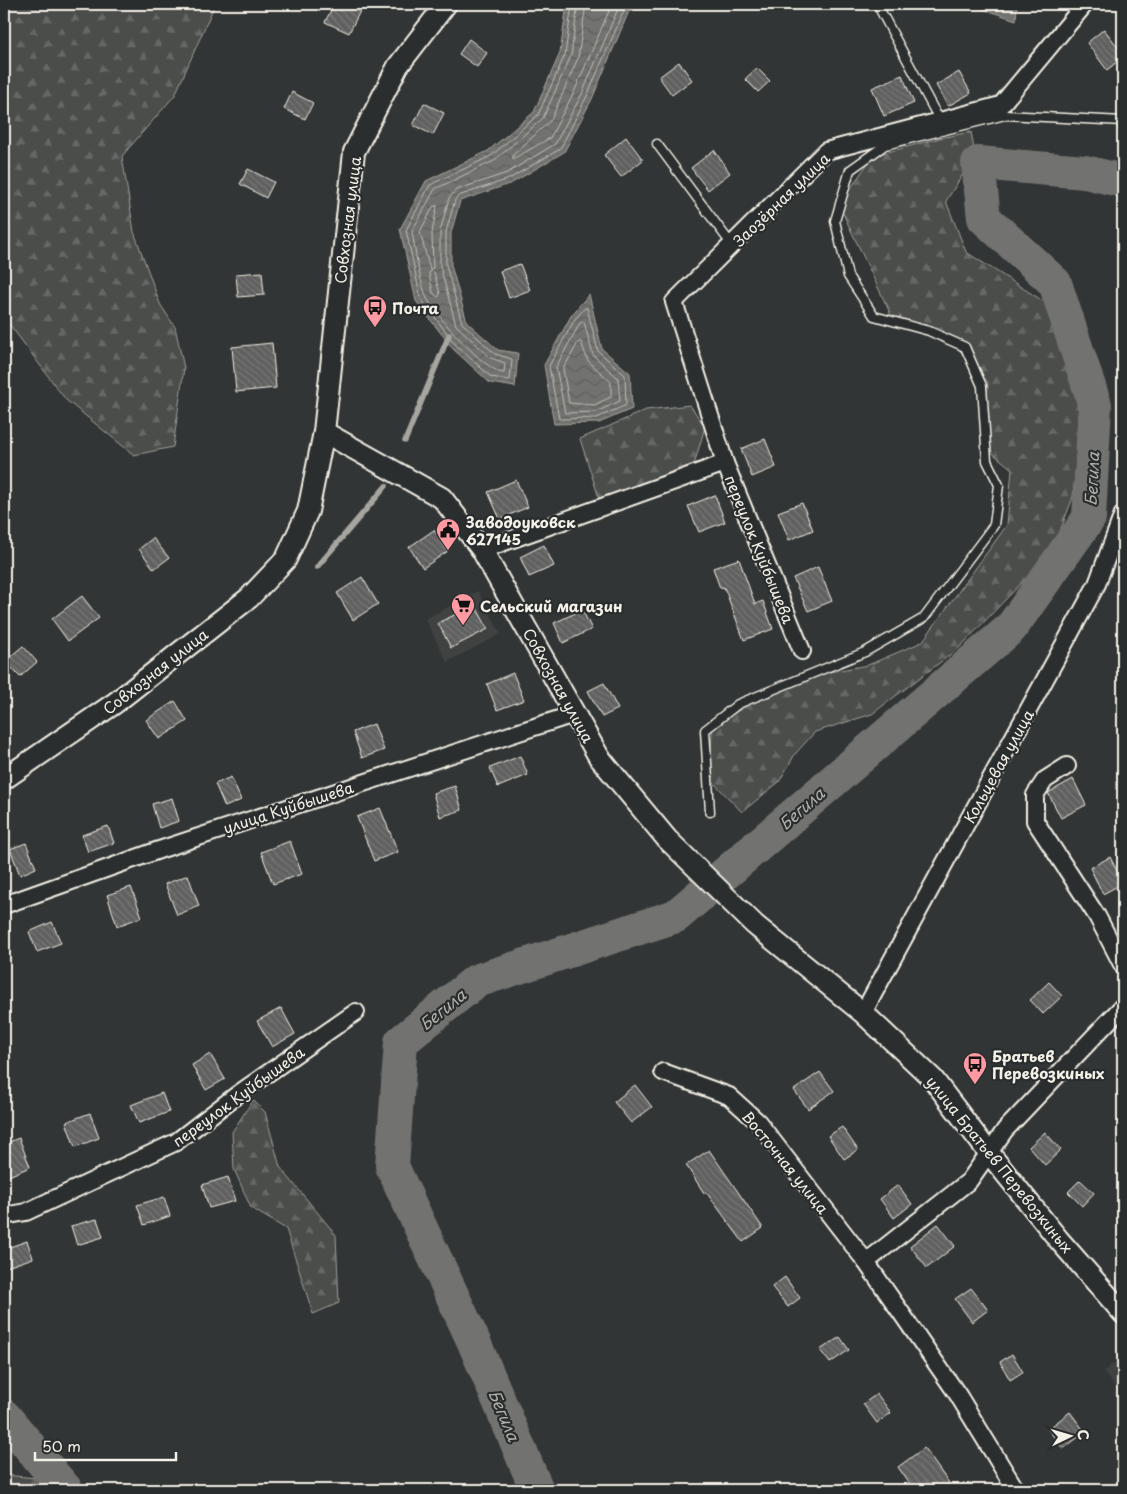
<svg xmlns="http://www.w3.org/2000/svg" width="1127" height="1494" font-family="'Playpen Sans',sans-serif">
<defs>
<pattern id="forest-firs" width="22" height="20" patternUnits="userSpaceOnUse" patternTransform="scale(1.25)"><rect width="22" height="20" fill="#4b4d4c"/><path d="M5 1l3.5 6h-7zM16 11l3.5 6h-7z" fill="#666766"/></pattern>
<pattern id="water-waves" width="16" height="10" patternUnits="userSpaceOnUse" patternTransform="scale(1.25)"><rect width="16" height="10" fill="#727370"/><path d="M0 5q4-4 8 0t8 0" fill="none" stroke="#5e5e5b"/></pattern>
<pattern id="building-back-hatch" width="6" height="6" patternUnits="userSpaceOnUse" patternTransform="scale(1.25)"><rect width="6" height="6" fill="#5f605f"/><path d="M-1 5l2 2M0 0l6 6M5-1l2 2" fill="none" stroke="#777776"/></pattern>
</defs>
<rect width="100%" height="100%" fill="#323535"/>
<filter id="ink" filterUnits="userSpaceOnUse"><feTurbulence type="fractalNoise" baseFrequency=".02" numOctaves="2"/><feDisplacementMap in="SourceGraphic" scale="10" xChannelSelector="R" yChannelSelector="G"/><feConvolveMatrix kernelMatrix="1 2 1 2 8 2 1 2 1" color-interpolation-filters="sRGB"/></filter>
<g filter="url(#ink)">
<g fill="#404242">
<path d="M478 591 501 634 447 662 425 619Z"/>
<path d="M1123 1355V1397L1103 1372Z"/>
</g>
<g fill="url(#forest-firs)" stroke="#a09f9a">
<path d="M4 4H215L175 95 122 156 134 232 160 304 175 327 184 368 173 447 134 455 66 400 10 325 4 322V78L8 72 4 70Z"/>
<path d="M971 132 975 155 946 201 966 252 1051 306 1080 414 1073 497 1053 550 959 648 872 714 815 732 795 754 779 782 742 812 708 777 713 726 791 679 868 665 922 642 1007 525 1012 469 985 447 988 382 940 329 892 317 839 205 873 156 940 138Z"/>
<path d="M690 405 705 427 693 468 599 498 580 439 646 410Z"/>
<path d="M253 1100 265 1112 280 1167 336 1235 339 1303 313 1314 286 1229 251 1208 234 1169 232 1132Z"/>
<path d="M4 1475 37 1478 45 1490H4Z"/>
</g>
<g fill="url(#water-waves)" stroke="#a6a5a0">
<path d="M567 4H632L592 99 564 152 512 183 460 201 451 233V265L467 322 498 350 518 353 515 387 490 383 453 349 416 301 400 229 426 181 488 151 534 112 560 53Z"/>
<path d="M968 4H1017L1016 20Z"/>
<path d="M589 294 602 349 630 373 632 409 599 423 554 424 544 365 571 316Z"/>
</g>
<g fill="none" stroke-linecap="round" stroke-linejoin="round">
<g stroke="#c0bfb8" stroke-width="1">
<path d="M572 4 565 55 538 115 491 156 430 185 406 230 421 299 456 345 491 377 510 380 512 359 495 354 462 323 446 265V232L455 200 458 196 509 179 560 149 587 96 627 4"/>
<path d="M578 4 571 56 543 118 494 161 435 189 412 231C415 250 419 278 426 296 432 312 488 374 504 373L505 363 491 358 456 325 440 266V232L449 198 456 190 507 173 555 144 582 94 620 4"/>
<path d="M586 4 578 58 551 120 513 155V159L550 138 575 90 612 4"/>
<path d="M437 206 432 233 433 268 430 270 420 232 433 207Z"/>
<path d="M431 271 434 272 440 294 438 297 433 293 429 274Z"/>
<path d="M587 308 598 351 625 375 626 405 597 418 559 419 549 366 575 319 584 309Z"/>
<path d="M584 322 593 355 618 378 620 401 596 412 565 413 556 367 580 323Z"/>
<path d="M581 342 588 361 611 382V397L594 405 569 403 563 369 578 343Z"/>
</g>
<g stroke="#a6a5a0" stroke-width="5.5">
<path d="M405 441 449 335"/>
<path d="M317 567 386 486"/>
</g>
<g stroke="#727370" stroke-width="34">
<path d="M4 1416 66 1490"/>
<path d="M537 1490 473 1340 392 1166 401 1042 476 981 676 916 1011 628 1089 518 1095 405 1055 283 984 218 978 163 1085 172 1123 181"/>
</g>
</g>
<g fill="url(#building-back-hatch)" stroke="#f4f1e8">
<path d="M334 4H344L360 11 349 33 325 22Z"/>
<path d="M1104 29 1123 54V57L1107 70 1087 43Z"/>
<path d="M469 39 487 53 477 67 459 54Z"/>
<path d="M679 62 692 80 672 95 659 77Z"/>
<path d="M757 68 770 81 758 92 745 79Z"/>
<path d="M959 72 971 93 948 106 936 85Z"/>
<path d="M902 75 914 103 884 116 872 88Z"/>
<path d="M292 92 313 103 305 119 284 109Z"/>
<path d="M424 103 444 113 433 135 413 125Z"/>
<path d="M626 137 643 160 621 177 604 155Z"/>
<path d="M714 150 730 173 708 190 691 168Z"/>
<path d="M248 169 274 182 266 198 240 184Z"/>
<path d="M520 264 530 290 509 298 500 271Z"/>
<path d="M262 272 264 295 238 297 236 274Z"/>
<path d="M272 343 276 388 236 392 232 347Z"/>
<path d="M765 439 776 467 752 477 741 449Z"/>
<path d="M516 480 528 507 500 519 488 492Z"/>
<path d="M715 495 725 522 699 532 688 506Z"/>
<path d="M802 503 813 530 789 540 778 512Z"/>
<path d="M434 530 448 551 423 568 409 547Z"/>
<path d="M153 538 169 558 154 569 139 549Z"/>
<path d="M544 545 554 566 529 577 520 557Z"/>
<path d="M739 559 755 604 763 601 773 629 744 640 724 587 720 588 713 568Z"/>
<path d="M818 567 832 601 808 611 793 578Z"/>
<path d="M362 577 378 604 353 620 337 593Z"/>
<path d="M82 596 99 618 68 641 52 619Z"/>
<path d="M475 605 488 629 451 648 438 623Z"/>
<path d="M582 610 592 629 563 643 554 623Z"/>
<path d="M23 646 37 662 20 677 5 661Z"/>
<path d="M513 673 524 700 497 710 487 684Z"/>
<path d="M604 683 618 709 602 717 588 691Z"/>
<path d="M175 701 187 721 159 739 146 720Z"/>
<path d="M374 724 384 750 362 758 353 732Z"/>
<path d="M520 756 528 775 498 787 490 768Z"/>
<path d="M231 777 241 800 225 807 215 784Z"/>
<path d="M1073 779 1086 805 1061 818 1048 793Z"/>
<path d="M455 786 462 810 440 817 433 793Z"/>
<path d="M172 798 179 821 159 828 152 804Z"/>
<path d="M380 808 398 852 374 861 357 817Z"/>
<path d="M108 826 114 843 88 852 82 835Z"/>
<path d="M290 841 302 874 273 884 261 852Z"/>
<path d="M26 843 36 868 20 875 10 849Z"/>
<path d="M1110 857 1123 883 1103 894 1090 868Z"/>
<path d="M188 875 199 906 177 915 165 884Z"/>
<path d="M131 887 142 917 117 926 107 895Z"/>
<path d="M52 922 61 943 37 952 29 932Z"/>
<path d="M1049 982 1062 996 1043 1014 1030 1000Z"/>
<path d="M281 1008 295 1034 272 1047 257 1021Z"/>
<path d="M210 1054 225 1079 206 1090 192 1065Z"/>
<path d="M820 1072 834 1091 808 1109 794 1090Z"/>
<path d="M635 1085 652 1107 631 1123 614 1102Z"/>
<path d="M162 1093 169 1112 139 1123 131 1105Z"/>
<path d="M90 1113 99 1138 75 1147 66 1122Z"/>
<path d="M842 1127 858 1150 844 1159 828 1136Z"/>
<path d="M1045 1132 1061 1150 1045 1165 1029 1147Z"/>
<path d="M19 1138 30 1167 4 1178V1144Z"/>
<path d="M709 1150 763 1228 743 1242 706 1192 704 1193 686 1165Z"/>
<path d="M228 1177 235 1201 209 1208 202 1185Z"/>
<path d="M1080 1180 1094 1193 1082 1206 1068 1192Z"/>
<path d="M898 1185 912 1204 894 1218 880 1199Z"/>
<path d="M164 1197 170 1216 144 1225 137 1205Z"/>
<path d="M97 1219 103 1237 77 1245 71 1226Z"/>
<path d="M938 1224 955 1246 927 1268 910 1246Z"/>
<path d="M27 1241 33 1258 4 1268V1249Z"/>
<path d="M785 1277 800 1298 788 1307 772 1287Z"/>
<path d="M971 1288 988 1310 972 1322 955 1299Z"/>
<path d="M840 1337 849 1350 830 1363 820 1350Z"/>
<path d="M1012 1354 1023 1372 1010 1380 1000 1362Z"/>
<path d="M877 1394 891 1413 877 1423 863 1404Z"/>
<path d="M1070 1412 1085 1432 1063 1449 1048 1429Z"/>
<path d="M924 1448 949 1483 939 1490H914L898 1467Z"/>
</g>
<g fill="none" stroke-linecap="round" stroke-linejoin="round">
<g stroke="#f4f1e8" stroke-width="11">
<g id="service">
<path d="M877 4 940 121"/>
<path d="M657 144 732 245"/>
<path d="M710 812 705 730 738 704 865 652 924 618 994 525 999 485 987 461 982 386 965 347 929 331 874 316 848 276 835 221 850 170 885 145 1005 115 1123 121"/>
</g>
</g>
<g stroke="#f4f1e8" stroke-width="20">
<g id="minor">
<path d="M725 463 674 302 826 151 1001 105 1085 4"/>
<path d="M482 550 725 463 802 651"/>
<path d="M1067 766 1045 780 1035 795V821L1097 916 1123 966"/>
<path d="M4 905 159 850 574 714"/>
<path d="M863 1013 1097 584 1123 514"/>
<path d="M663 1072 729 1096 758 1122 866 1262 958 1395 1016 1490"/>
<path d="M4 1216 26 1212 176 1142 238 1094 356 1012"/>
<path d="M866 1262 969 1181 1005 1130 1123 1006"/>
</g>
</g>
<g stroke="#f4f1e8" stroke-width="24">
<g id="tertiary">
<path d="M324 432 442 498 482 550 599 757 667 839 755 925 863 1013 933 1079 989 1153 1059 1240 1123 1313"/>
<path d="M4 779 115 703 249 598 286 559 308 511 324 432 354 152 398 66 446 4"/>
</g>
</g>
<use href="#service" stroke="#2a2d2e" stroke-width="8"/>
<use href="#minor" stroke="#2a2d2e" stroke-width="16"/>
<use href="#tertiary" stroke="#2a2d2e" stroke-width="20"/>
</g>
</g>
<defs>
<g id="bus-pin" transform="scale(1.25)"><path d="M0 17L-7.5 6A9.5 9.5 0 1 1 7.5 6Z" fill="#ff9aa2" stroke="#2a2d2e"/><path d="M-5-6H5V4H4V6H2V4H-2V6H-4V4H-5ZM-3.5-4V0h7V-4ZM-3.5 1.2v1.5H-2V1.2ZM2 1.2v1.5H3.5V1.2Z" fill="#111"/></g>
<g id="civic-pin" transform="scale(1.25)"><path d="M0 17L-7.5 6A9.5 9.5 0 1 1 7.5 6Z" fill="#ff9aa2" stroke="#2a2d2e"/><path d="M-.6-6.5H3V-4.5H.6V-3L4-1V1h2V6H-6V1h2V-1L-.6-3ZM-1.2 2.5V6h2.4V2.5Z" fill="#111"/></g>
<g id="supermarket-pin" transform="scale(1.25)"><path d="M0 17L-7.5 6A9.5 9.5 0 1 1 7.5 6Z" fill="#ff9aa2" stroke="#2a2d2e"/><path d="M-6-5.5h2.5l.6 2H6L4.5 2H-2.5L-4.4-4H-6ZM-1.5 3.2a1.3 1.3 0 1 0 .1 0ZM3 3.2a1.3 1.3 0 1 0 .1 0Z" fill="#111"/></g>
</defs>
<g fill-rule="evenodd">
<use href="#bus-pin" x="375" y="307"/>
<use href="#civic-pin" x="448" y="530"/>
<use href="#supermarket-pin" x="463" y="605"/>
<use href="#bus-pin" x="975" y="1064"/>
</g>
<g text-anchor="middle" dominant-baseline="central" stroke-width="4.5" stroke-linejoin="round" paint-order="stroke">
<g font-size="15" fill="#f4f1e8" stroke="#2a2d2e">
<text transform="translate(781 199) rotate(-44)">Заозёрная улица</text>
<text transform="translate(347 220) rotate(-83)">Совхозная улица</text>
<text transform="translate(760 549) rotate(68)">переулок Куйбышева</text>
<text transform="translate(155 671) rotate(-38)">Совхозная улица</text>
<text transform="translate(559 685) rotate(61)">Совхозная улица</text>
<text transform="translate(998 766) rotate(-61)">Кольцевая улица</text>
<text transform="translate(288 807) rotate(-18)">улица Куйбышева</text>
<text transform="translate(238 1096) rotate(-36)">переулок Куйбышева</text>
<text transform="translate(786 1162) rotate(51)">Восточная улица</text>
<text transform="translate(1000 1164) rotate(51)">улица Братьев Перевозкиных</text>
</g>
<g font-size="15" font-weight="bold" fill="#f4f1e8" stroke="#2a2d2e" text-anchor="start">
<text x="392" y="307">Почта</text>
<text x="466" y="521">Заводоуковск<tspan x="466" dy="17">627145</tspan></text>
<text x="480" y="605">Сельский магазин</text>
<text x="992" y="1055">Братьев<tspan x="992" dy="17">Перевозкиных</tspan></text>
</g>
<g font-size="16" font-style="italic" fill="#b3b2ac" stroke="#2a2d2e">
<text transform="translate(1091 479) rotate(-87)">Бегила</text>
<text transform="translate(801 808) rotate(-41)">Бегила</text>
<text transform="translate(442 1009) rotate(-39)">Бегила</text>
<text transform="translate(505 1415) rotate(67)">Бегила</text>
</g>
</g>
<rect width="1127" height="1494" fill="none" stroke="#2a2d2e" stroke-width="20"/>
<rect x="10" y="10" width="1107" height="1474" fill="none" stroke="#f4f1e8" stroke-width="2" filter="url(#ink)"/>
<g transform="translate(1070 1436) rotate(85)" stroke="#2a2d2e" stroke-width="4" paint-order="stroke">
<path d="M0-4L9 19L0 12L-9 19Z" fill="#f4f1e8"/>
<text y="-8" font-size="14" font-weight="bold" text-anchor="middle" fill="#f4f1e8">С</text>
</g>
<path d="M35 1452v8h141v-8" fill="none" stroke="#f4f1e8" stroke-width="2.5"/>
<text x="42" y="1452" font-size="15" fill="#f4f1e8" stroke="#2a2d2e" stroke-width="4" paint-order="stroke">50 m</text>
</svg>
